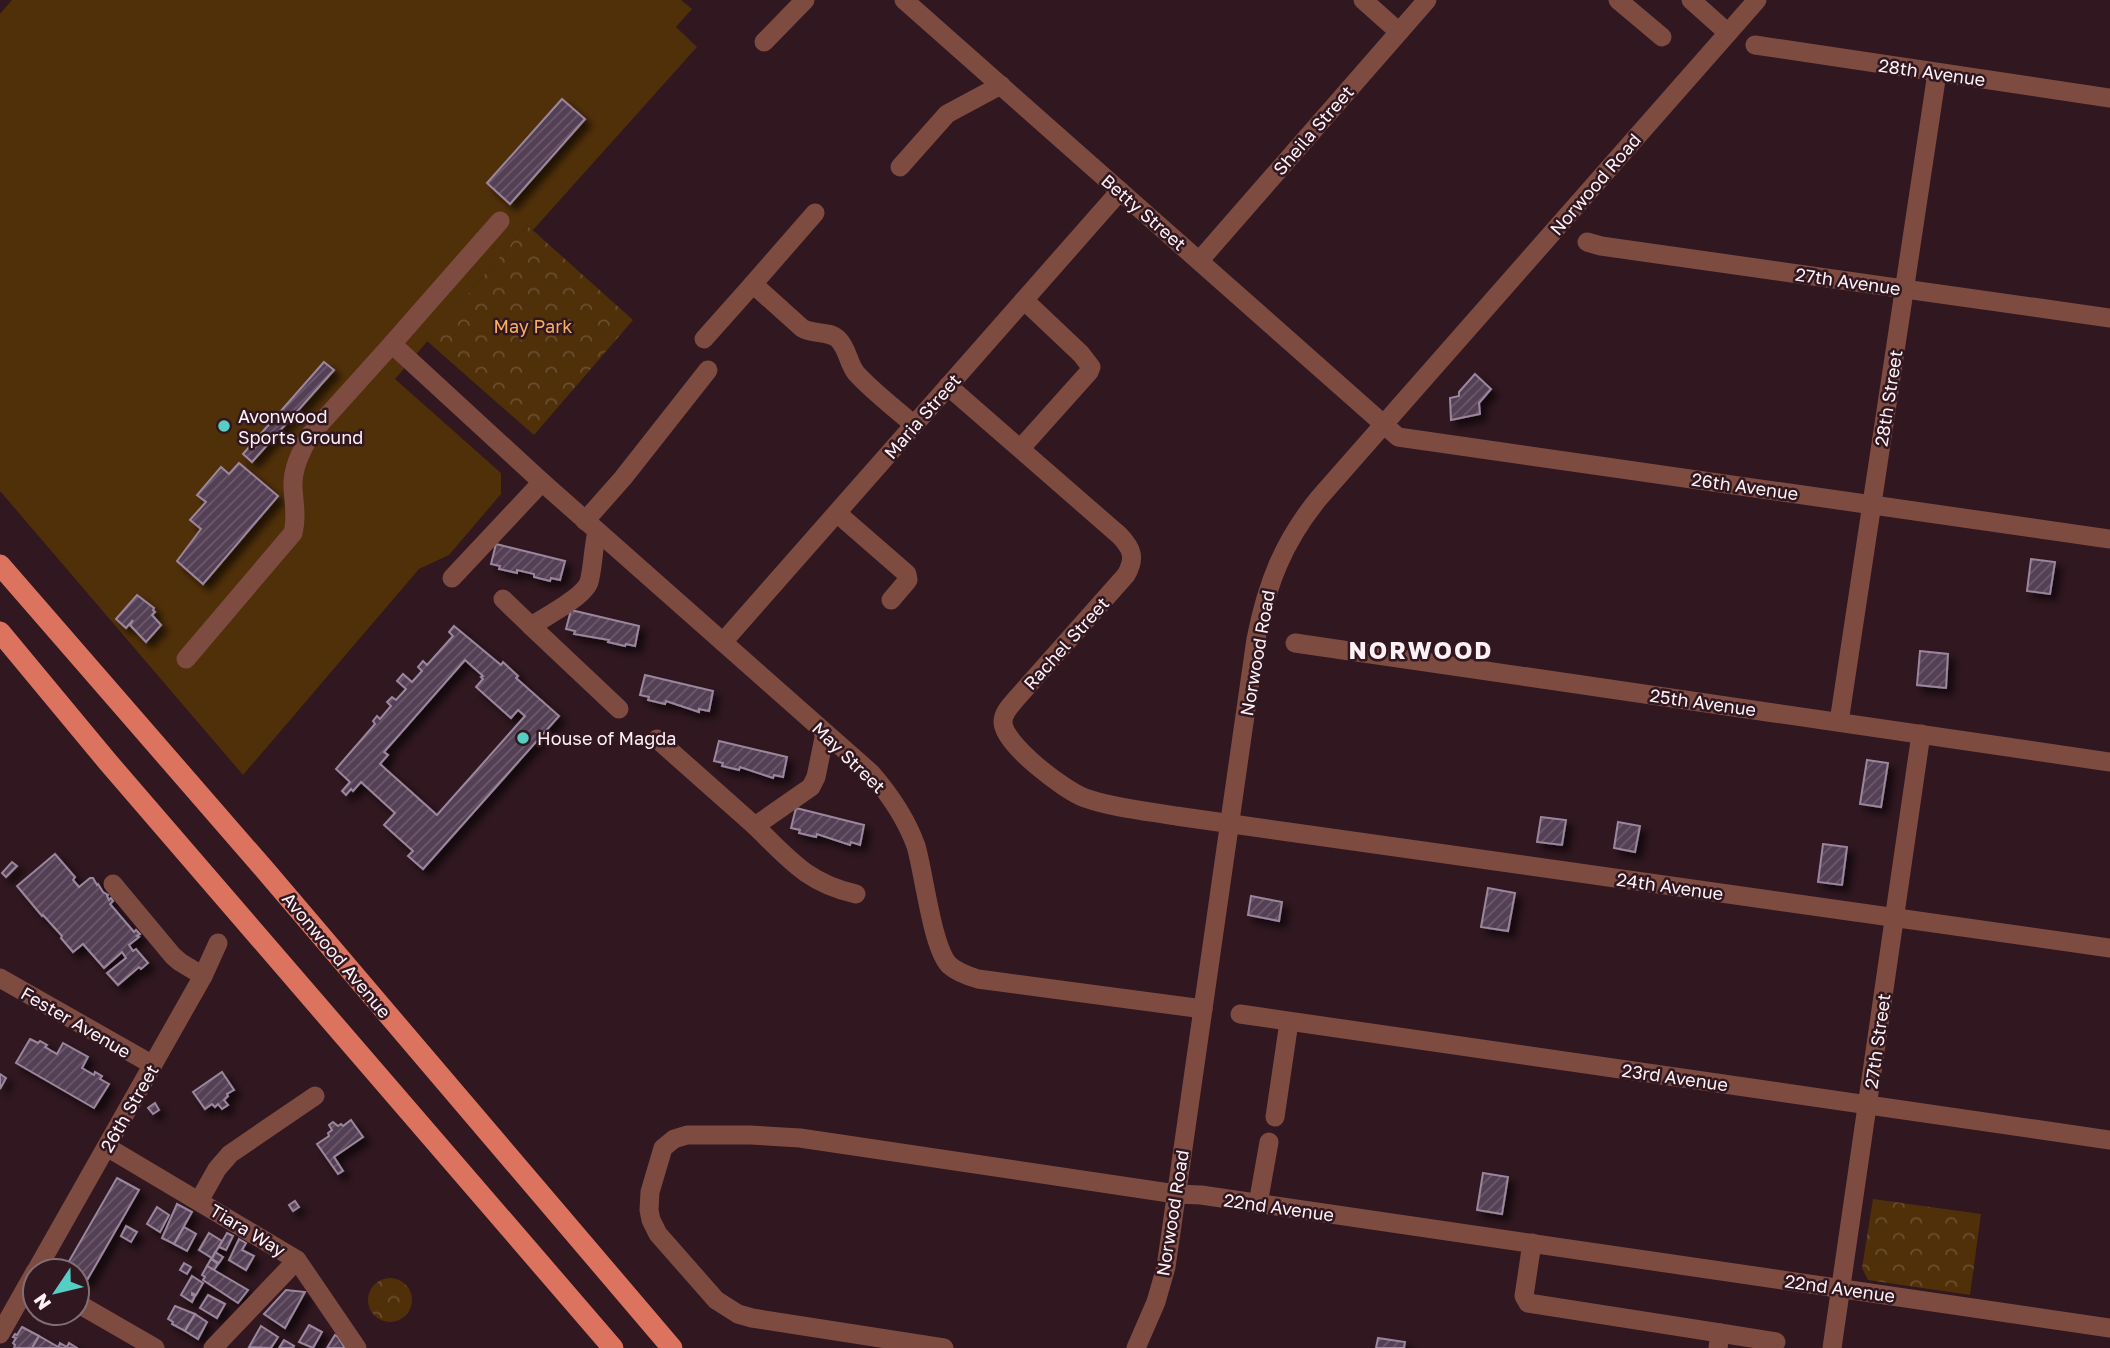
<svg xmlns="http://www.w3.org/2000/svg" width="2110" height="1348" font-family="'Golos Text',sans-serif">
<defs>
<pattern id="park-crowns" width="20" height="18" patternUnits="userSpaceOnUse" patternTransform="scale(1.75)"><rect width="20" height="18" fill="#503009"/><path d="M2 6a3 3 0 1 1 6 0M12 15a3 3 0 1 1 6 0" fill="none" stroke="#6a4e2d"/></pattern>
<pattern id="building-hatch" width="6" height="6" patternUnits="userSpaceOnUse" patternTransform="scale(1.75)"><rect width="6" height="6" fill="#533f54"/><path d="M-1 1l2-2M0 6l6-6M5 7l2-2" fill="none" stroke="#6d5b6d"/></pattern>
<filter id="shadow"><feDropShadow dx="6" dy="6" stdDeviation="3.5" flood-color="#0009"/></filter>
</defs>
<rect width="100%" height="100%" fill="#301720"/>
<g fill="url(#park-crowns)">
<path d="M527 225 633 320 534 435 427 341Z"/>
<path d="M1873 1199 1981 1214 1970 1295 1868 1280 1862 1268Z"/>
<circle cx="390" cy="1300" r="22"/>
</g>
<path fill="#503009" d="M12 0H681L692 9 676 27 697 47 533 230 527 225 395 379 501 473V494L449 555 419 569 243 775 0 491V14Z"/>
<g fill="url(#building-hatch)" stroke="#9c869d" stroke-width="2" fill-rule="evenodd" filter="url(#shadow)">
<path d="M562 99 585 119 510 204 487 183Z"/>
<path d="M324 362 334 370 252 462 243 454Z"/>
<path d="M1475 374 1491 389 1479 403 1480 414 1451 420 1450 398 1459 396V392Z"/>
<path d="M239 463 278 496 203 584 177 561 201 529 190 520 206 502 197 495 221 467 229 474Z"/>
<path d="M496 544 565 561 560 580 551 578 550 581 534 577V574L517 570V573L499 569 500 566 491 564Z"/>
<path d="M2031 559 2055 562 2050 594 2027 591Z"/>
<path d="M137 595 154 608 153 610 155 612 152 615 161 625 146 642 130 625 133 620 126 628 116 619Z"/>
<path d="M571 610 639 626 635 646 626 644 625 646 608 642 609 640 574 634 575 631 566 629Z"/>
<path d="M454 626 501 665 503 662 518 676 516 678 559 716 423 869 408 856 413 851 384 825 395 813 361 782 353 791 351 789 346 795 342 791 350 782 336 769 375 724 373 721 377 716 380 719 391 706 387 702 392 697 396 700 406 689 397 681 403 674 412 682 422 671 418 667 423 661 427 665 453 636 449 632ZM465 660 483 676 481 677 483 679 476 687 511 718 518 710 525 716 437 815 380 764 388 755 384 752Z"/>
<path d="M1920 651 1948 654 1946 688 1917 685Z"/>
<path d="M645 675 713 691 709 711 699 709V712L666 701 665 704 648 700 649 697 640 695Z"/>
<path d="M719 741 787 757 783 777 774 775 773 778 740 767 739 770 722 766 723 763 714 761Z"/>
<path d="M1867 760 1888 763 1881 807 1860 804Z"/>
<path d="M796 808 864 825 860 845 851 842 850 845 817 834 816 837 799 833 800 830 791 828Z"/>
<path d="M1541 817 1566 820 1562 845 1537 842Z"/>
<path d="M1618 822 1640 826 1635 852 1614 848Z"/>
<path d="M1823 844 1847 847 1842 885 1818 882Z"/>
<path d="M55 854 75 877 73 880 79 887 90 878H93L97 885 98 884 103 892 108 895 107 896 109 900 111 898 113 901 110 904 134 932 136 930 140 934 137 936 139 937 129 945 133 951 136 949 148 963 141 969 139 967 118 985 107 973 126 958 122 952 104 968 83 944 73 952 61 938 62 936 43 915 42 916 17 886Z"/>
<path d="M12 862 17 866 6 877 2 873Z"/>
<path d="M1488 888 1515 893 1508 931 1481 927Z"/>
<path d="M1251 896 1282 902 1279 921 1248 915Z"/>
<path d="M30 1039 38 1043 40 1041 47 1045 45 1047 57 1054 63 1043 88 1057 82 1068 94 1075 95 1072 102 1076 100 1079 109 1084 94 1108 16 1063Z"/>
<path d="M222 1072 234 1090 227 1094 228 1096 224 1100 228 1105 222 1109 218 1104 215 1107 212 1104 205 1109 193 1092Z"/>
<path d="M0 1074 6 1078 0 1089Z"/>
<path d="M155 1103 159 1110 153 1114 148 1108Z"/>
<path d="M351 1120 363 1137 334 1157 343 1171 338 1174 317 1144 329 1136 328 1133 332 1130 329 1125 333 1122 338 1126 341 1124 343 1126Z"/>
<path d="M1483 1173 1508 1177 1502 1214 1477 1210Z"/>
<path d="M117 1178 139 1190 86 1282 77 1277V1271H71L68 1263Z"/>
<path d="M295 1201 299 1207 293 1211 289 1205Z"/>
<path d="M177 1204 192 1212 174 1244 162 1238Z"/>
<path d="M157 1207 169 1215 160 1232 147 1224Z"/>
<path d="M126 1226 137 1232 131 1242 121 1236Z"/>
<path d="M184 1227 196 1234 187 1251 174 1244Z"/>
<path d="M209 1233 222 1241 212 1258 199 1250Z"/>
<path d="M227 1233 233 1236 226 1250 219 1247Z"/>
<path d="M239 1239 246 1243 242 1250 254 1256 246 1270 229 1260Z"/>
<path d="M215 1252 223 1257 219 1263 212 1259Z"/>
<path d="M211 1259 218 1264 214 1270 207 1266Z"/>
<path d="M184 1263 191 1267 187 1274 180 1270Z"/>
<path d="M207 1266 248 1290 238 1303 203 1280 205 1277 202 1275Z"/>
<path d="M192 1276 203 1283 196 1295 192 1293V1295L195 1296 192 1302 181 1295Z"/>
<path d="M286 1290 305 1292 285 1328 264 1314Z"/>
<path d="M208 1295 225 1304 217 1318 200 1308Z"/>
<path d="M175 1306 195 1314 185 1331 172 1324 173 1322 168 1319Z"/>
<path d="M195 1314 207 1322 198 1339 185 1331Z"/>
<path d="M309 1325 322 1332 313 1348 299 1342Z"/>
<path d="M261 1326 278 1337 271 1348 249 1347Z"/>
<path d="M22 1327 39 1336 32 1348H14L15 1345 13 1343 16 1338 13 1337 15 1334 17 1335Z"/>
<path d="M335 1335 338 1337 345 1348H327Z"/>
<path d="M39 1336 58 1347 57 1348H32Z"/>
<path d="M1378 1338 1405 1342 1404 1348H1376Z"/>
<path d="M284 1340 294 1346 293 1348H279Z"/>
<path d="M60 1343 67 1347 69 1343 77 1348H58Z"/>
</g>
<g fill="none" stroke-linecap="round" stroke-linejoin="round">
<g stroke="#7e4b41" stroke-width="19">
<path d="M904 0 1398 437 2110 539"/>
<path d="M1363 0 1399 32"/>
<path d="M1618 0 1662 37"/>
<path d="M1691 0 1728 33"/>
<path d="M764 42 805 0"/>
<path d="M1755 45 2110 98"/>
<path d="M900 167 947 114 1001 85"/>
<path d="M1587 242 1601 246 2110 318"/>
<path d="M1200 260 1427 0"/>
<path d="M753 284 815 213"/>
<path d="M704 339 753 284 802 328C813 335 828 330 838 339 848 349 848 363 856 373 873 392 895 408 914 425"/>
<path d="M392 344 500 221"/>
<path d="M948 386 1119 535C1132 548 1136 558 1126 575L1016 699C1010 706 1003 713 1003 722 1003 744 1065 791 1085 798 1114 808 1146 811 1176 816L2110 948"/>
<path d="M1021 448 1089 372 1091 367 1081 354 1024 300"/>
<path d="M837 513 907 574 908 580 891 600"/>
<path d="M585 521 623 478 708 370"/>
<path d="M597 532C593 548 593 568 589 582 584 597 545 617 531 626L619 709"/>
<path d="M452 578 542 482"/>
<path d="M503 599 531 626"/>
<path d="M723 642 1120 191"/>
<path d="M1295 643 2110 762"/>
<path d="M186 659 293 533C297 518 294 504 293 488 292 468 301 452 310 435L392 344 542 482 871 773C890 795 906 818 916 846 924 873 932 947 949 965 957 972 968 976 978 979L1203 1009"/>
<path d="M1839 722 1937 73"/>
<path d="M657 739 755 826 811 787 816 777 825 733"/>
<path d="M755 826C789 859 807 883 856 894"/>
<path d="M113 884 173 956 180 962 203 976"/>
<path d="M0 978 153 1065"/>
<path d="M1240 1014 2110 1140"/>
<path d="M1275 1117 1289 1022"/>
<path d="M107 1147 297 1260 357 1348"/>
<path d="M199 1201 217 1169 230 1154 315 1096"/>
<path d="M1258 1204 1269 1142"/>
<path d="M1532 1243 1524 1296 1528 1303 1720 1333 1718 1348"/>
<path d="M36 1271 203 976 218 943"/>
<path d="M77 1303 155 1348"/>
<path d="M1720 1333 1776 1342"/>
<path d="M0 1334 35 1272"/>
<path d="M213 1348 297 1260"/>
<path d="M944 1348 752 1318 738 1314 716 1300 658 1234 651 1220 649 1210 650 1192 663 1148 674 1139 687 1135H750L800 1138 1176 1194 1201 1195 2110 1328"/>
<path d="M1136 1348 1156 1302 1166 1267 1256 639C1267 584 1283 542 1319 498L1757 0"/>
<path d="M1832 1348 1921 734"/>
</g>
<g stroke="#db735f" stroke-width="21">
<path d="M0 565 265 870 672 1348"/>
<path d="M0 632 107 761 613 1348"/>
</g>
</g>
<g fill="#56cec3" stroke="#301720" stroke-width="2.5">
<circle cx="224" cy="426" r="7"/>
<circle cx="523" cy="738" r="7"/>
</g>
<g text-anchor="middle" dominant-baseline="central" stroke-width="5" stroke-linejoin="round" paint-order="stroke">
<g font-size="18" fill="#fdf1f5" stroke="#301720">
<text transform="translate(1932 72) rotate(8)">28th Avenue</text>
<text transform="translate(1313 130) rotate(-49)">Sheila Street</text>
<text transform="translate(1595 184) rotate(-49)">Norwood Road</text>
<text transform="translate(1144 212) rotate(41)">Betty Street</text>
<text transform="translate(1848 281) rotate(8)">27th Avenue</text>
<text transform="translate(1888 398) rotate(-81)">28th Street</text>
<text transform="translate(922 416) rotate(-49)">Maria Street</text>
<text transform="translate(1745 486) rotate(8)">26th Avenue</text>
<text transform="translate(1066 643) rotate(-48)">Rachel Street</text>
<text transform="translate(1257 653) rotate(-80)">Norwood Road</text>
<text transform="translate(1703 702) rotate(8)">25th Avenue</text>
<text transform="translate(849 757) rotate(44)">May Street</text>
<text transform="translate(1670 886) rotate(8)">24th Avenue</text>
<text transform="translate(337 955) rotate(50)">Avonwood Avenue</text>
<text transform="translate(76 1022) rotate(30)">Fester Avenue</text>
<text transform="translate(1877 1041) rotate(-82)">27th Street</text>
<text transform="translate(1675 1077) rotate(8)">23rd Avenue</text>
<text transform="translate(129 1108) rotate(-60)">26th Street</text>
<text transform="translate(1279 1207) rotate(8)">22nd Avenue</text>
<text transform="translate(1172 1213) rotate(-81)">Norwood Road</text>
<text transform="translate(248 1230) rotate(31)">Tiara Way</text>
<text transform="translate(1840 1288) rotate(8)">22nd Avenue</text>
</g>
<g font-size="18" fill="#f8af61" stroke="#301720">
<text x="533" y="326">May Park</text>
</g>
<g font-size="18" fill="#fdf1f5" stroke="#301720" text-anchor="start">
<text x="238" y="416">Avonwood<tspan x="238" dy="21">Sports Ground</tspan></text>
<text x="537" y="738">House of Magda</text>
</g>
<g font-size="24" font-weight="bold" letter-spacing="2" fill="#fdf1f5" stroke="#301720">
<text x="1421" y="649">NORWOOD</text>
</g>
</g>
<g transform="translate(56 1292) rotate(235)"><circle r="33" fill="#301720" stroke="#826e75" stroke-width="2"/>
<path d="M0-5L12 26L0 18L-12 26Z" fill="#56cec3"/>
<text y="-10" font-size="19" font-weight="bold" text-anchor="middle" fill="#fdf1f5">N</text>
</g>
</svg>
